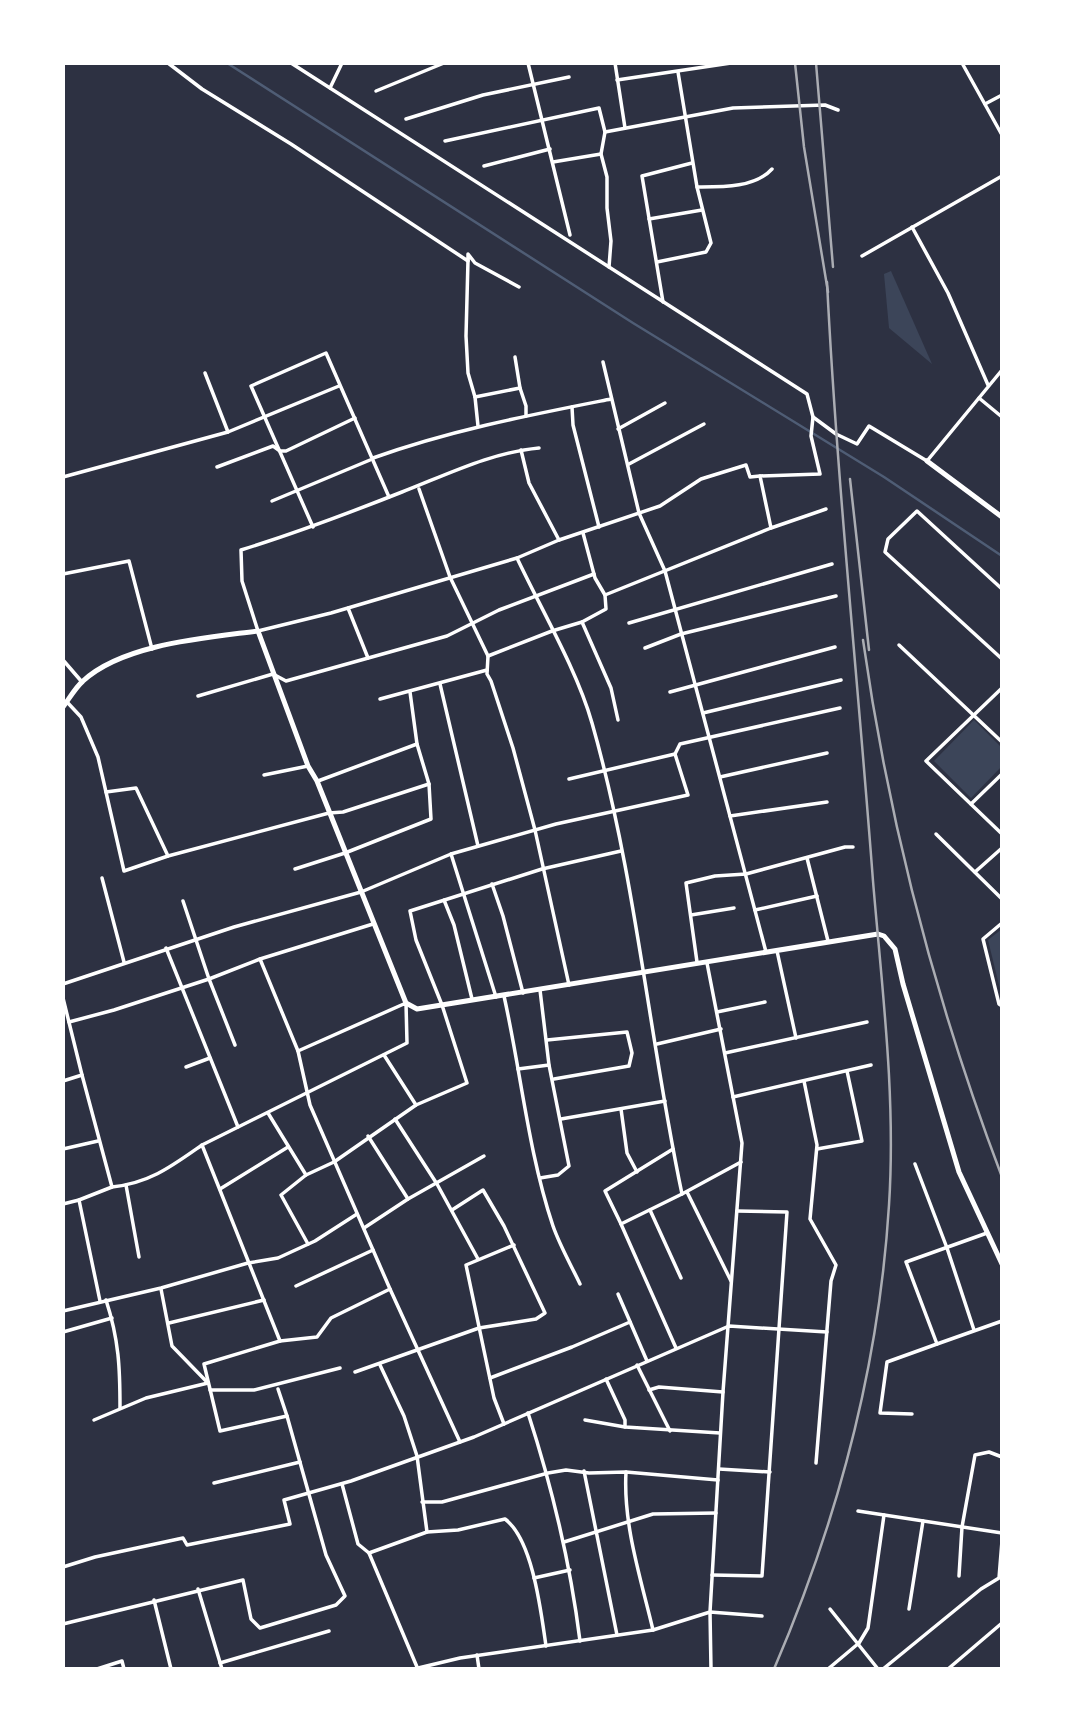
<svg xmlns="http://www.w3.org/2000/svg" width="1065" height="1732" font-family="'IBM Plex Sans',sans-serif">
<rect width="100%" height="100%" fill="#2d3142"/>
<g fill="#3c4559">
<path d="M891 271 932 364 889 328 884 274Z"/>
<path d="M974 720 1002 748V766L971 798 934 761Z"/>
<path d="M1002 929V997L988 940Z"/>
</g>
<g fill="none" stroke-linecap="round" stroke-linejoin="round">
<path stroke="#4f5d75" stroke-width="2.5" d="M227 63 633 323 884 477 1002 556"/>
<g stroke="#fff" stroke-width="3.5">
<path d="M168 63 202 89 291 144 468 261V254L475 263 519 287"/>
<path d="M291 63 807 394 813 417 811 436 820 474 760 476 771 528 826 509"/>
<path d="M528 63 570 235"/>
<path d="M615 63 625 128"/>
<path d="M962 63 1002 135"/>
<path d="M617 80 731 63"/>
<path d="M330 88 342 63"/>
<path d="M376 91 444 63"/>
<path d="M985 104 1002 95"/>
<path d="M406 119 483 95 569 77"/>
<path d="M605 132 733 108 825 105 838 110"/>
<path d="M445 141 599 108 605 132 601 154 607 177V208L611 241 609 267"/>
<path d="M553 162 601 154"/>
<path d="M484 166 550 149"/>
<path d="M697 187C721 187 755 188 772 169"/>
<path d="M649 219 702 210"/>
<path d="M912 227 948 293 988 385"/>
<path d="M862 256 1002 176"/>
<path d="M468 260 466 336 468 373 475 397 478 426"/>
<path d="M657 262 706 252 711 243 697 187 678 72"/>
<path d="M663 302 642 176 692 163"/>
<path d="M515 357 520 388 526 406V416"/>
<path d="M603 362 639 513 665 571 766 952"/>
<path d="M205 373 228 432"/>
<path d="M475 397 520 388"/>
<path d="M979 398 1002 417"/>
<path d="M572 407 573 425 599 527"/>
<path d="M813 417 836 434 857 444 869 426 927 461 1002 370"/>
<path d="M618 429 665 403"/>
<path d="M539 448C492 452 446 475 402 492 349 513 296 533 241 550L242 581 258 631 331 613 517 558 559 540 660 506 701 479 746 465 750 477 760 476"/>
<path d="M521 450 529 483 559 540"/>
<path d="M373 458C451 430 530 415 611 399"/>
<path d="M629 464 704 424"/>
<path d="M217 467 273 446 280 451H286L355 418"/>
<path d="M63 477 228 432 339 386"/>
<path d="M419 489 450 577 488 656 487 674 491 681 513 748 535 830 569 985"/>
<path d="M272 501 370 460"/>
<path d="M313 527 251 386 326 353 389 497"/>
<path d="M517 558C541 609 577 670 592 723 636 877 649 1038 682 1194L741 1162"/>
<path d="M63 574 129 561 152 649"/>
<path d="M1002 589 917 511 888 539 885 552 1002 659"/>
<path d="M605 595 771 528"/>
<path d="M348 608 368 658"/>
<path d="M582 622 611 688 618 720"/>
<path d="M629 623 832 564"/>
<path d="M899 645 1002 742"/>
<path d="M645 648 681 634 836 596"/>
<path d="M488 656 552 631 582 622 606 609 605 595 595 578 583 533"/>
<path d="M63 660 82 682"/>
<path d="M440 684 478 846"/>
<path d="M1002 688 926 761 1002 834"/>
<path d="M670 692 835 647"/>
<path d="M198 696 273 674 286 681 447 636 499 610 594 574"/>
<path d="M380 699 487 670"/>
<path d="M67 702 81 717 98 757 124 871 168 856 329 813 343 812 429 784"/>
<path d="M703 713 841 680"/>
<path d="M264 775 308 766"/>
<path d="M720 777 827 753"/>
<path d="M569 779 675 754"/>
<path d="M318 781 417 744"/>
<path d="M106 792 136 788 168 856"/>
<path d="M971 804 1002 774"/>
<path d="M730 816 827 802"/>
<path d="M936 834 1002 899"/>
<path d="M451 854 496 997"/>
<path d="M807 858 828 941"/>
<path d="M295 869 345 853 431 819 429 784 417 744 410 692"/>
<path d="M975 872 1002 848"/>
<path d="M102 878 124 962"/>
<path d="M492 884 503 916 523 993"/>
<path d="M444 900 454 925 472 999"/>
<path d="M183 901 209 979 235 1045"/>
<path d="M755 910 817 896"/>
<path d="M691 915 734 908"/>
<path d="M1002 923 983 939 999 1004 1002 1006"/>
<path d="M166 948 238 1127"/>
<path d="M777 951 796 1038"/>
<path d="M260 959 298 1051 310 1105 390 1289 460 1442"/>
<path d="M697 962 686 883 715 876 746 874 845 847H853"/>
<path d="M63 984 234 927 361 892 451 854 556 824 688 795 675 754 680 744 840 708"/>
<path d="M504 996C521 1072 528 1151 553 1226 560 1246 571 1265 580 1284"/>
<path d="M63 998 82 1075 63 1081"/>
<path d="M717 1012 765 1002"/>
<path d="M69 1022 114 1010 209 979 260 959 373 924"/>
<path d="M547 1040 627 1032 632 1053 629 1066 554 1079"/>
<path d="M657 1044 721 1029"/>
<path d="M725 1053 867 1022"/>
<path d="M384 1055 416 1105"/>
<path d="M186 1067 210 1058"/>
<path d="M518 1069 549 1065"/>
<path d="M82 1075 112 1187C150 1183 172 1166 202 1145"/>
<path d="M804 1081 817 1145 810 1219 836 1265 831 1281 816 1463"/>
<path d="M733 1097 871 1065"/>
<path d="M621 1109 627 1153 637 1172"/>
<path d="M268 1113 306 1175"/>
<path d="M395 1119 437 1184 478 1259"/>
<path d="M561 1119 665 1101"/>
<path d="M368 1136 408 1199"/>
<path d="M63 1149 98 1141"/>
<path d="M817 1149 862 1141 847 1071"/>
<path d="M915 1164 947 1248 974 1330"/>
<path d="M540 1178 558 1175 569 1166 549 1065 540 990"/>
<path d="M126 1185 139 1257"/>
<path d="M220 1189 288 1147"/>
<path d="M687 1192 731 1281"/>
<path d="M79 1200 100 1301"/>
<path d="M63 1204 79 1200 112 1187"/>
<path d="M650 1210 681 1278"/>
<path d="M621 1224 605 1191 673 1149"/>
<path d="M364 1228 408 1199 484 1156"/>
<path d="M308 1244 281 1195 306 1175 334 1162 416 1105 467 1083 442 1005 416 940 410 911 542 869 621 851"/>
<path d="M296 1286 373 1250"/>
<path d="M161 1289 172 1346 207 1382"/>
<path d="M618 1294 647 1361"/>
<path d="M106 1300C119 1340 120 1368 120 1408"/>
<path d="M63 1311 161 1288 248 1263 278 1258 315 1241 357 1214"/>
<path d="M169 1323 264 1300"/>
<path d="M63 1332 112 1318"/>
<path d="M280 1341 317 1337 331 1318 390 1289"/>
<path d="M937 1344 1002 1321"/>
<path d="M676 1348 621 1224 682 1194"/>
<path d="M380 1365 404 1416 417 1456 427 1532"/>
<path d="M637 1365 670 1431"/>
<path d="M355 1372 479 1328 536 1319 545 1313 504 1226 483 1190 452 1210"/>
<path d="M490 1378 572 1347 630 1322"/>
<path d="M606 1379 625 1420V1427"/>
<path d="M278 1389 287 1416"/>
<path d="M210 1390H254L340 1368"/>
<path d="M649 1390 659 1387 723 1392"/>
<path d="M528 1413C553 1490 570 1561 580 1641"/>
<path d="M912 1414 880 1413 887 1362 937 1344 906 1262 987 1233"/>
<path d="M94 1420 146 1398 208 1383"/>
<path d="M585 1420 625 1427 720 1433"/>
<path d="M504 1424 494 1398 466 1265 514 1245"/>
<path d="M719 1469 770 1472"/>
<path d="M584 1471 617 1635"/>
<path d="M626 1472C623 1525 641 1579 653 1630"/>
<path d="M214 1483 300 1462"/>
<path d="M342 1484 358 1544 369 1553 417 1667"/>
<path d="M422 1502H442L548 1473 566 1470 589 1473 626 1472 718 1480"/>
<path d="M858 1511 1002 1533"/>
<path d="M564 1542 653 1514 716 1513"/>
<path d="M369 1553 427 1532 458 1530 505 1519C533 1540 541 1612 546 1646"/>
<path d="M63 1567 95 1557 183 1538 187 1545 290 1524 284 1500 351 1481 474 1437 729 1326 827 1332"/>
<path d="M712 1575 762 1576 787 1212 737 1211"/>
<path d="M959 1576 962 1527 975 1455 989 1452 1002 1457"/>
<path d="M534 1578 570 1570"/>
<path d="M198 1589 222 1669"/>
<path d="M154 1600 171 1669"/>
<path d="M830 1609 878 1669"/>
<path d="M909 1609 923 1521"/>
<path d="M63 1624 243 1580 251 1619 260 1628 336 1605 345 1596 326 1555 287 1416 220 1431 204 1364 280 1341 202 1145 407 1043 406 1003 298 1051"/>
<path d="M477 1655 479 1669"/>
<path d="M220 1663 329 1631"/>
<path d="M97 1669 122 1661 124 1669"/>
<path d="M414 1669 460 1658 653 1630 710 1612 723 1392 742 1143 707 963"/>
<path d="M711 1669 710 1612 762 1616"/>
<path d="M828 1669 859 1643 868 1628 884 1515"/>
<path d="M883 1669 981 1589 999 1578 1002 1541"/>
<path d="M948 1669 1002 1623"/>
</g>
<g stroke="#fff" stroke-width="5">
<path d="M927 461 1002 517"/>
<path d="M63 707C69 699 75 688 83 681 123 644 205 638 258 631L308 766 317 781 406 1003 417 1009 878 934 884 936 895 949 903 984 959 1172 1002 1264"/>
</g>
<g stroke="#abadb3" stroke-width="2.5">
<path d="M795 63 804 147 828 292"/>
<path d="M816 63 833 267"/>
<path d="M850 479 869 650"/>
<path d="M863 640C889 824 936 1003 1002 1177"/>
<path d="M774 1669C838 1520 879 1367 889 1205 896 1097 882 989 873 881 858 681 837 482 827 282"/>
</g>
</g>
<rect width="1065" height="1732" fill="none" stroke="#ffffff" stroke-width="130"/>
</svg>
